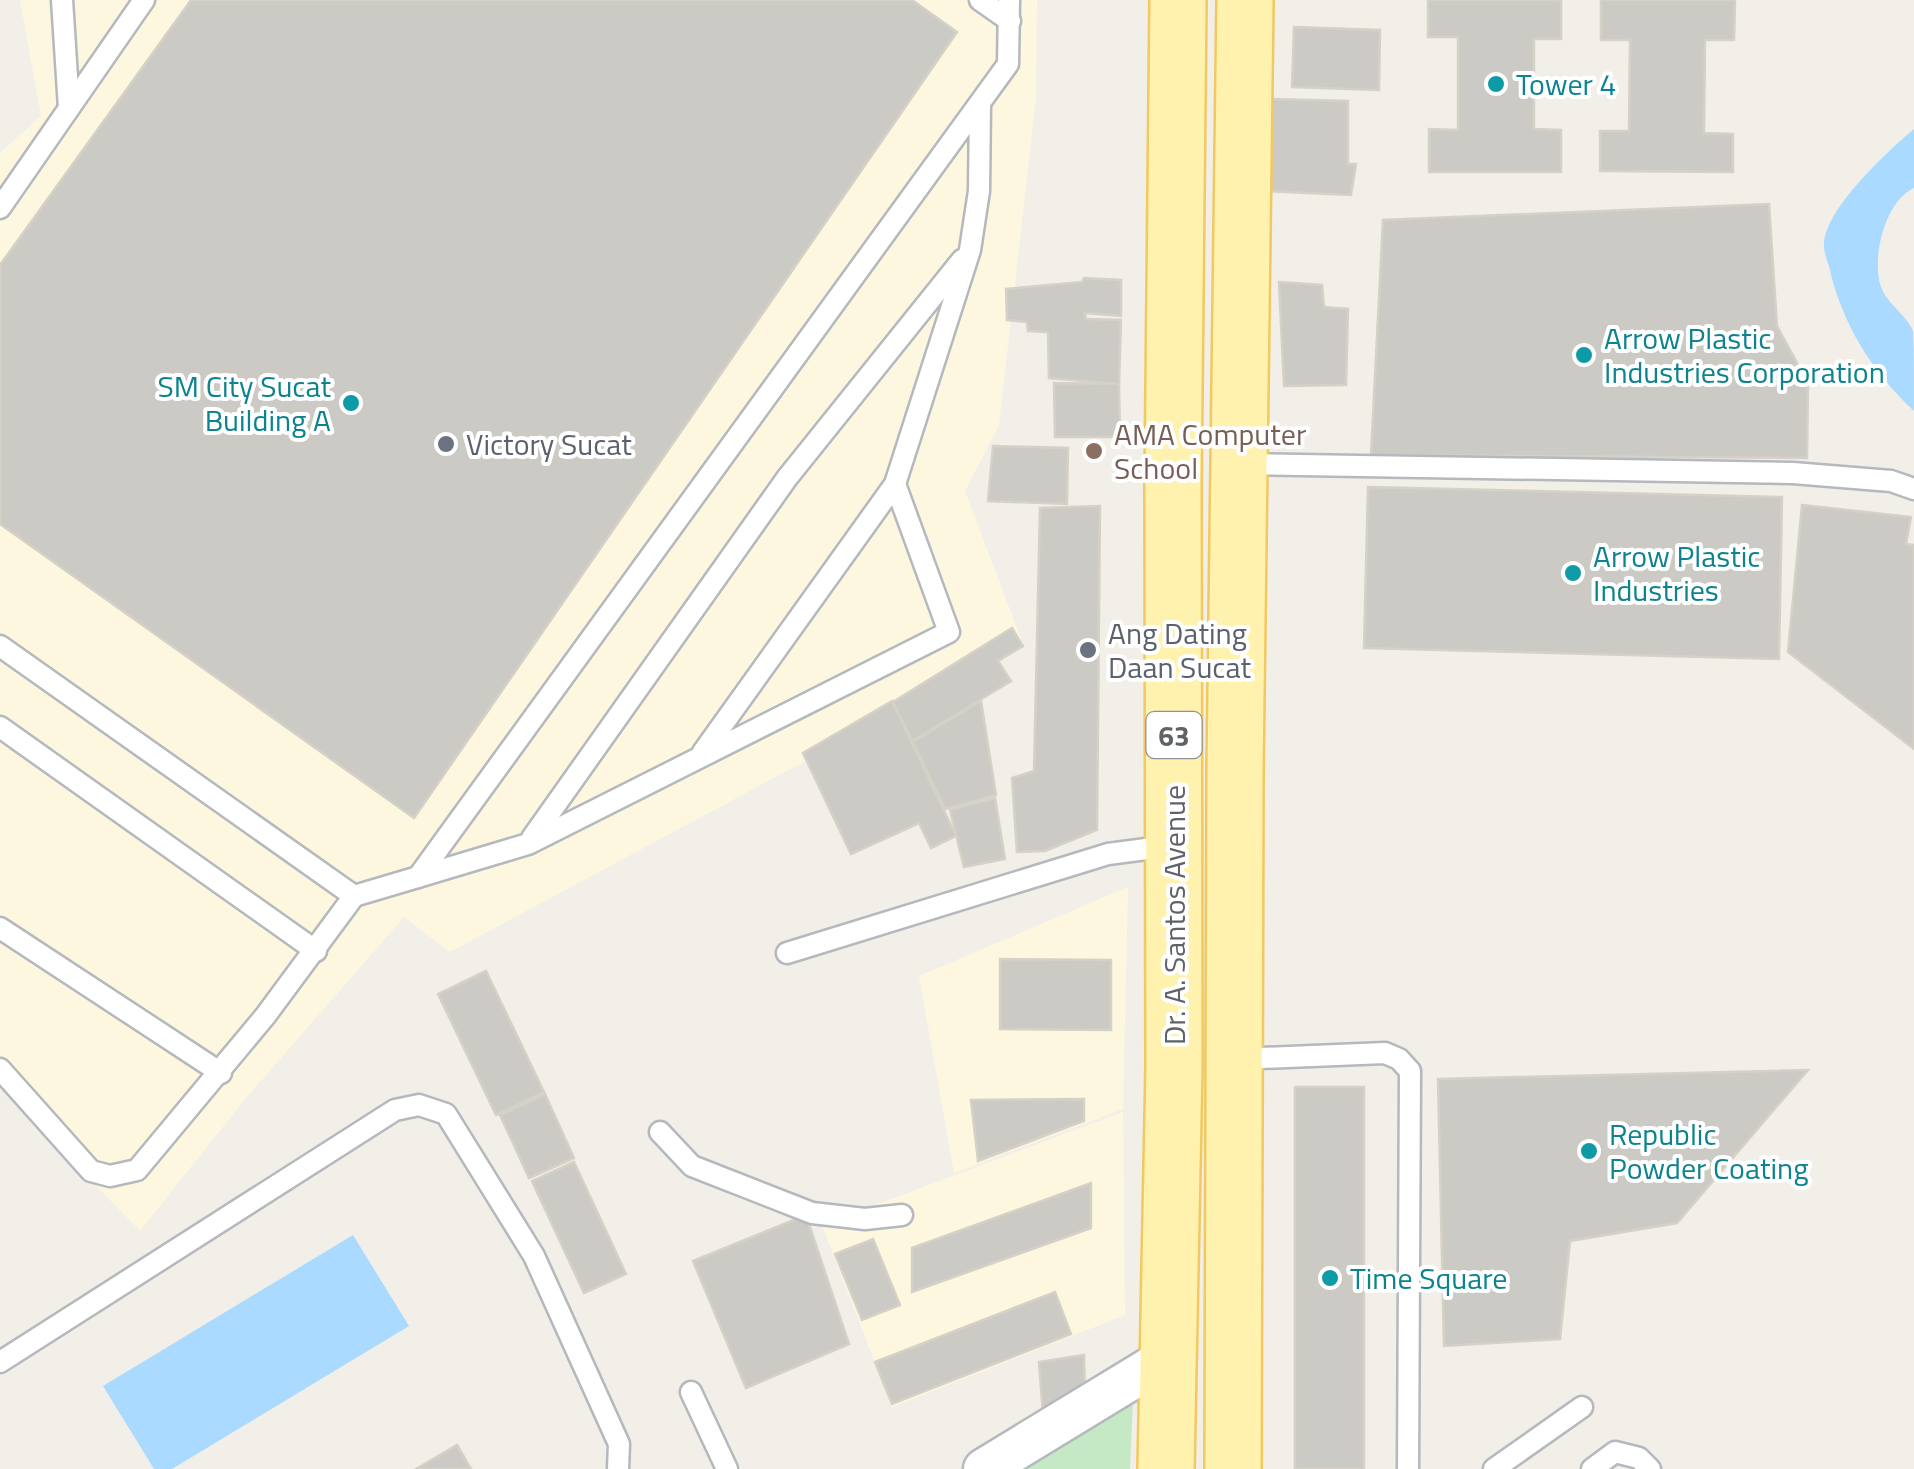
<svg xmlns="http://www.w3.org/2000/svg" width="1914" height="1469" font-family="'Titillium Web',sans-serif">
<rect width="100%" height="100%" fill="#f1efe8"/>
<g fill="#fef7e0">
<path d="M20 0H1037L1036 97 999 425 965 491 1023 644 450 952 404 917 245 1099 140 1231 0 1087V153L41 116Z"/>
<path d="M1128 887 1123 1109 954 1173 919 976Z"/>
<path d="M1123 1112 1125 1315 892 1407 822 1225Z"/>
</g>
<path fill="#c5e8c5" d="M1133 1401 1130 1469H1022Z"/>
<g fill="#aadaff">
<path d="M1914 129V188C1885 201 1871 258 1881 287 1887 304 1907 315 1913 331 1914 344 1914 395 1914 411 1872 372 1841 322 1829 266 1827 260 1823 250 1824 243 1827 207 1888 151 1914 129Z"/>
<path d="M353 1235 409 1326 172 1469H154L103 1386Z"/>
</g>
<g fill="#cccac5" stroke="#d6d1c6" stroke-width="2.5">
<path d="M191 0H912L957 32 414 818 0 524V265Z"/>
<path d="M1428 0H1561V39H1534V129L1561 130V172H1429V129L1458 130V37H1428Z"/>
<path d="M1601 0H1735L1734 40H1705L1704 133 1733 134V172L1600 171V131H1629L1630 40H1601Z"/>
<path d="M1294 27 1380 30 1379 90 1292 87Z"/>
<path d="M1272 99 1348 101V164H1356L1351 195 1267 191Z"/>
<path d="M1769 204 1777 326 1808 383 1807 458 1371 455 1383 220Z"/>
<path d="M1084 278 1121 280V316L1085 313 1086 319 1121 320 1119 384 1049 378 1048 332 1028 331 1027 322 1007 320 1006 289 1082 282Z"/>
<path d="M1279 282 1322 285 1324 307 1348 309 1346 385 1284 386Z"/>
<path d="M1054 383 1119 384 1120 437H1055Z"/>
<path d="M993 446 1068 448 1067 504 988 501Z"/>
<path d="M1368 487 1782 497 1779 659 1364 648Z"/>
<path d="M1802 505 1911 517 1906 544 1914 545V749L1788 652Z"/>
<path d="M1100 506 1097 830 1045 851 1017 852 1012 778 1034 771 1040 508Z"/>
<path d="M1012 628 1023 646 998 661 1011 681 912 741 893 702Z"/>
<path d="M892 701 956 836 931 848 919 823 851 854 803 753Z"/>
<path d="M981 701 996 795 945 809 913 742Z"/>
<path d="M995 798 1005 859 964 867 950 810Z"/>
<path d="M1000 959 1111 960V1030L1000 1029Z"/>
<path d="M486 971 544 1092 496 1115 438 994Z"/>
<path d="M1808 1070 1677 1223 1570 1241 1560 1339 1444 1346 1438 1079Z"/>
<rect x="1295" y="1087" width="69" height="382"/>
<path d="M545 1094 574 1158 529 1178 500 1115Z"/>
<path d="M1084 1099V1121L978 1161 971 1100Z"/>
<path d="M574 1162 626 1274 584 1293 532 1181Z"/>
<path d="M1091 1183V1228L912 1292V1248Z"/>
<path d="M806 1215 849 1344 746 1388 693 1261Z"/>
<path d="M873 1239 900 1305 862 1320 835 1254Z"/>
<path d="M1055 1292 1071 1334 892 1404 875 1362Z"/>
<path d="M1084 1355 1085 1399 1043 1414 1039 1362Z"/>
<path d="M457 1445 471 1469H416Z"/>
</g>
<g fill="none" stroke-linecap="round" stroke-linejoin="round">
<g stroke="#b5b8bc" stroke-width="25">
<g id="lane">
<path d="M62 0 69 108"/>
<path d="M980 0 1010 21"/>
<path d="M0 208 144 0"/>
<path d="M1242 464 1793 473 1891 481 1914 489"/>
<path d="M0 646 354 896 418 877 1008 64 1009 0"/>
<path d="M0 727 316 951"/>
<path d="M703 752 895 484"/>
<path d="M532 838 787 478 962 260"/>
<path d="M418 877 528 844 949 632 895 484 970 250 979 191 980 104"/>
<path d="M0 928 221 1073"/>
<path d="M787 953 1108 854 1169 846"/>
<path d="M1237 1059 1385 1053 1399 1059 1410 1071 1408 1469"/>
<path d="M0 1069 91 1171 110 1176 137 1170 266 1015 354 896"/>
<path d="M660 1132 692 1166 812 1213 865 1219 902 1215"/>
<path d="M0 1362 395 1110 419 1105 446 1114 534 1256 619 1444 618 1469"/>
<path d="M691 1392 727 1469"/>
<path d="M1494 1469 1582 1407"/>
<path d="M1592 1469 1615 1452 1639 1458 1650 1469"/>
</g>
</g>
<g stroke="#b5b8bc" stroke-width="45">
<path id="street" d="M984 1469 1168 1357"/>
</g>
<g stroke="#f2c960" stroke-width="60">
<g id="primary">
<path d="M1166 1469 1174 1067 1173 484 1178 0"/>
<path d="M1233 1469 1235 772 1245 0"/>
</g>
</g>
<use href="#lane" stroke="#fff" stroke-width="20"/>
<use href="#street" stroke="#fff" stroke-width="40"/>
<use href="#primary" stroke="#fff2af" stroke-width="55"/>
</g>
<g fill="#0f9aa8" stroke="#fff" stroke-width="4">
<circle cx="1496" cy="84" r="10"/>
<circle cx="1584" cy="355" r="10"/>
<circle cx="351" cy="403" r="10"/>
<circle cx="1573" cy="573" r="10"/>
<circle cx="1589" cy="1151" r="10"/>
<circle cx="1330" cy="1278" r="10"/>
</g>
<g fill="#6b7280" stroke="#fff" stroke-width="4">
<circle cx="446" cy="444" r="10"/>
<circle cx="1088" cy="650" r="10"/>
</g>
<circle fill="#8d6e63" stroke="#fff" stroke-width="4" cx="1094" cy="451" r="10"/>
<g text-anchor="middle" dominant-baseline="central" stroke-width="8" stroke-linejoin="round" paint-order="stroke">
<rect fill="#fff" stroke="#8f9295" stroke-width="2.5" x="1146.5" y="712" width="55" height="46" rx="8"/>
<g font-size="28" font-weight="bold" fill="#5f6368">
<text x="1174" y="735">63</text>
</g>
<g font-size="30" fill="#0d838f" stroke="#fff" text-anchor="start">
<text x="1516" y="84">Tower 4</text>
<text x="1604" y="338">Arrow Plastic<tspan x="1604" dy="34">Industries Corporation</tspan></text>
<text x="331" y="386" text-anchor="end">SM City Sucat<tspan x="331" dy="34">Building A</tspan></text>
<text x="1593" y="556">Arrow Plastic<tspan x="1593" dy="34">Industries</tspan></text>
<text x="1609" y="1134">Republic<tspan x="1609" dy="34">Powder Coating</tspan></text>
<text x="1350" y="1278">Time Square</text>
</g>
<g font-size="30" fill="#785e54" stroke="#fff" text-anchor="start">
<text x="1114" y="434">AMA Computer<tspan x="1114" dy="34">School</tspan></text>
</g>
<g font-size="30" fill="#5b616d" stroke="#fff" text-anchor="start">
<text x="466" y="444">Victory Sucat</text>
<text x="1108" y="633">Ang Dating<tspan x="1108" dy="34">Daan Sucat</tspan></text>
</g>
<g font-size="30" fill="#5f6368" stroke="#fff">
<text transform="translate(1174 915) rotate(-90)">Dr. A. Santos Avenue</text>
</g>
</g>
</svg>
